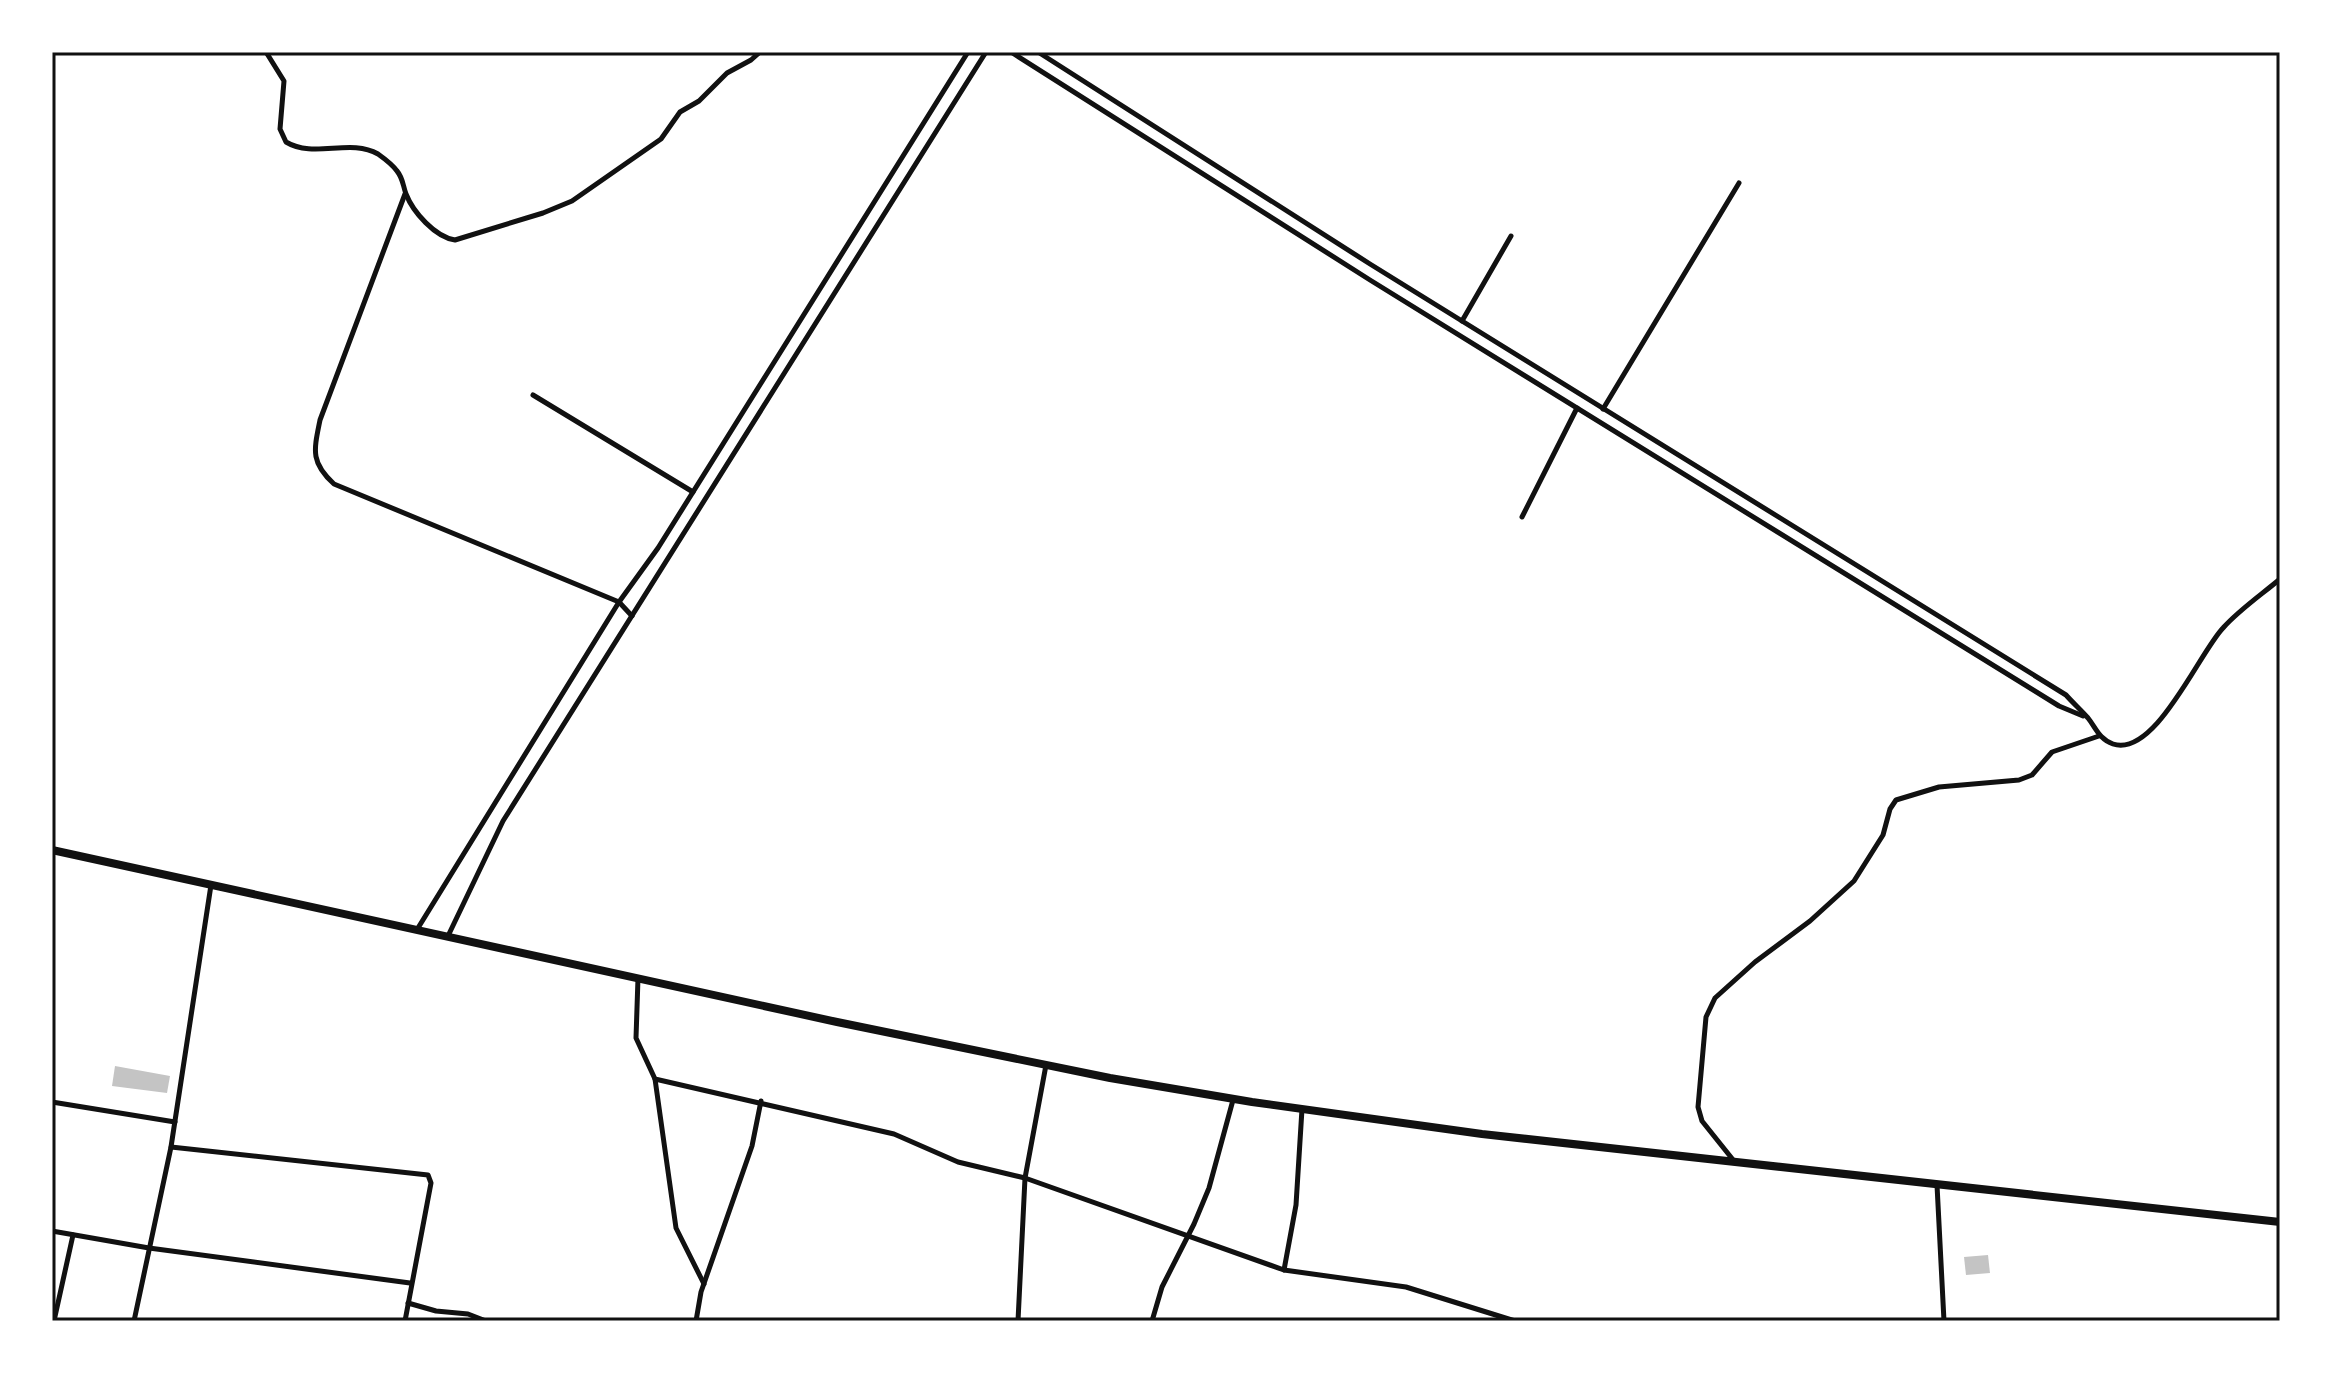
<svg xmlns="http://www.w3.org/2000/svg" width="2332" height="1373" font-family="'Alegreya Sans',sans-serif">
<rect width="100%" height="100%" fill="#fff"/>
<g fill="#c4c4c4">
<path d="M115 1066 170 1076 167 1093 112 1086Z"/>
<path d="M1988 1255 1990 1273 1966 1275 1964 1257Z"/>
</g>
<g fill="none" stroke-linecap="round" stroke-linejoin="round">
<g stroke="#111" stroke-width="5">
<path d="M266 52 284 81 280 129 286 142C314 159 350 138 378 154 385 159 392 164 397 171 403 178 403 186 406 194 413 212 435 237 455 240L543 213 572 201 661 139 680 112 699 101 727 73 751 60 760 52"/>
<path d="M1011 52 1370 280 2059 706 2083 716"/>
<path d="M1038 52 1370 264 2066 695C2073 703 2081 710 2088 718 2096 728 2099 739 2113 744 2155 758 2199 653 2223 628 2239 610 2261 595 2280 579"/>
<path d="M405 194 320 420C314 450 310 462 334 484L619 602 632 616"/>
<path d="M1462 321 1511 236"/>
<path d="M533 395 693 492"/>
<path d="M1603 409 1739 183"/>
<path d="M1522 517 1577 408"/>
<path d="M418 928 619 602 658 548 968 52"/>
<path d="M448 936 503 821 986 52"/>
<path d="M638 978 636 1038 655 1079 894 1134 958 1162 1025 1178 1284 1270 1406 1287 1515 1321"/>
<path d="M655 1079 676 1228 704 1284"/>
<path d="M52 1102 175 1122"/>
<path d="M171 1147 428 1175 431 1183 405 1321"/>
<path d="M1734 1161 1702 1121 1698 1107 1706 1017 1715 998 1755 962 1810 921 1854 881 1883 835 1890 809 1896 800 1939 787 2019 780 2032 775 2052 752 2099 736"/>
<path d="M1937 1185 1944 1321"/>
<path d="M52 1231 149 1248 410 1283"/>
<path d="M1284 1270 1296 1205 1302 1109"/>
<path d="M408 1303 436 1311 468 1314 486 1321"/>
<path d="M54 1321 73 1235"/>
<path d="M134 1321 171 1147 211 885"/>
<path d="M696 1321 701 1292 752 1146 761 1101"/>
<path d="M1018 1321 1025 1178 1046 1065"/>
<path d="M1152 1321 1162 1287 1194 1224 1209 1188 1233 1100"/>
</g>
<path stroke="#111" stroke-width="8" d="M52 850 837 1022 1110 1078 1252 1102 1482 1134 2280 1222"/>
</g>
<rect width="2332" height="1373" fill="none" stroke="#ffffff" stroke-width="108"/>
<rect x="54" y="54" width="2224" height="1265" fill="none" stroke="#111" stroke-width="3"/>
</svg>
